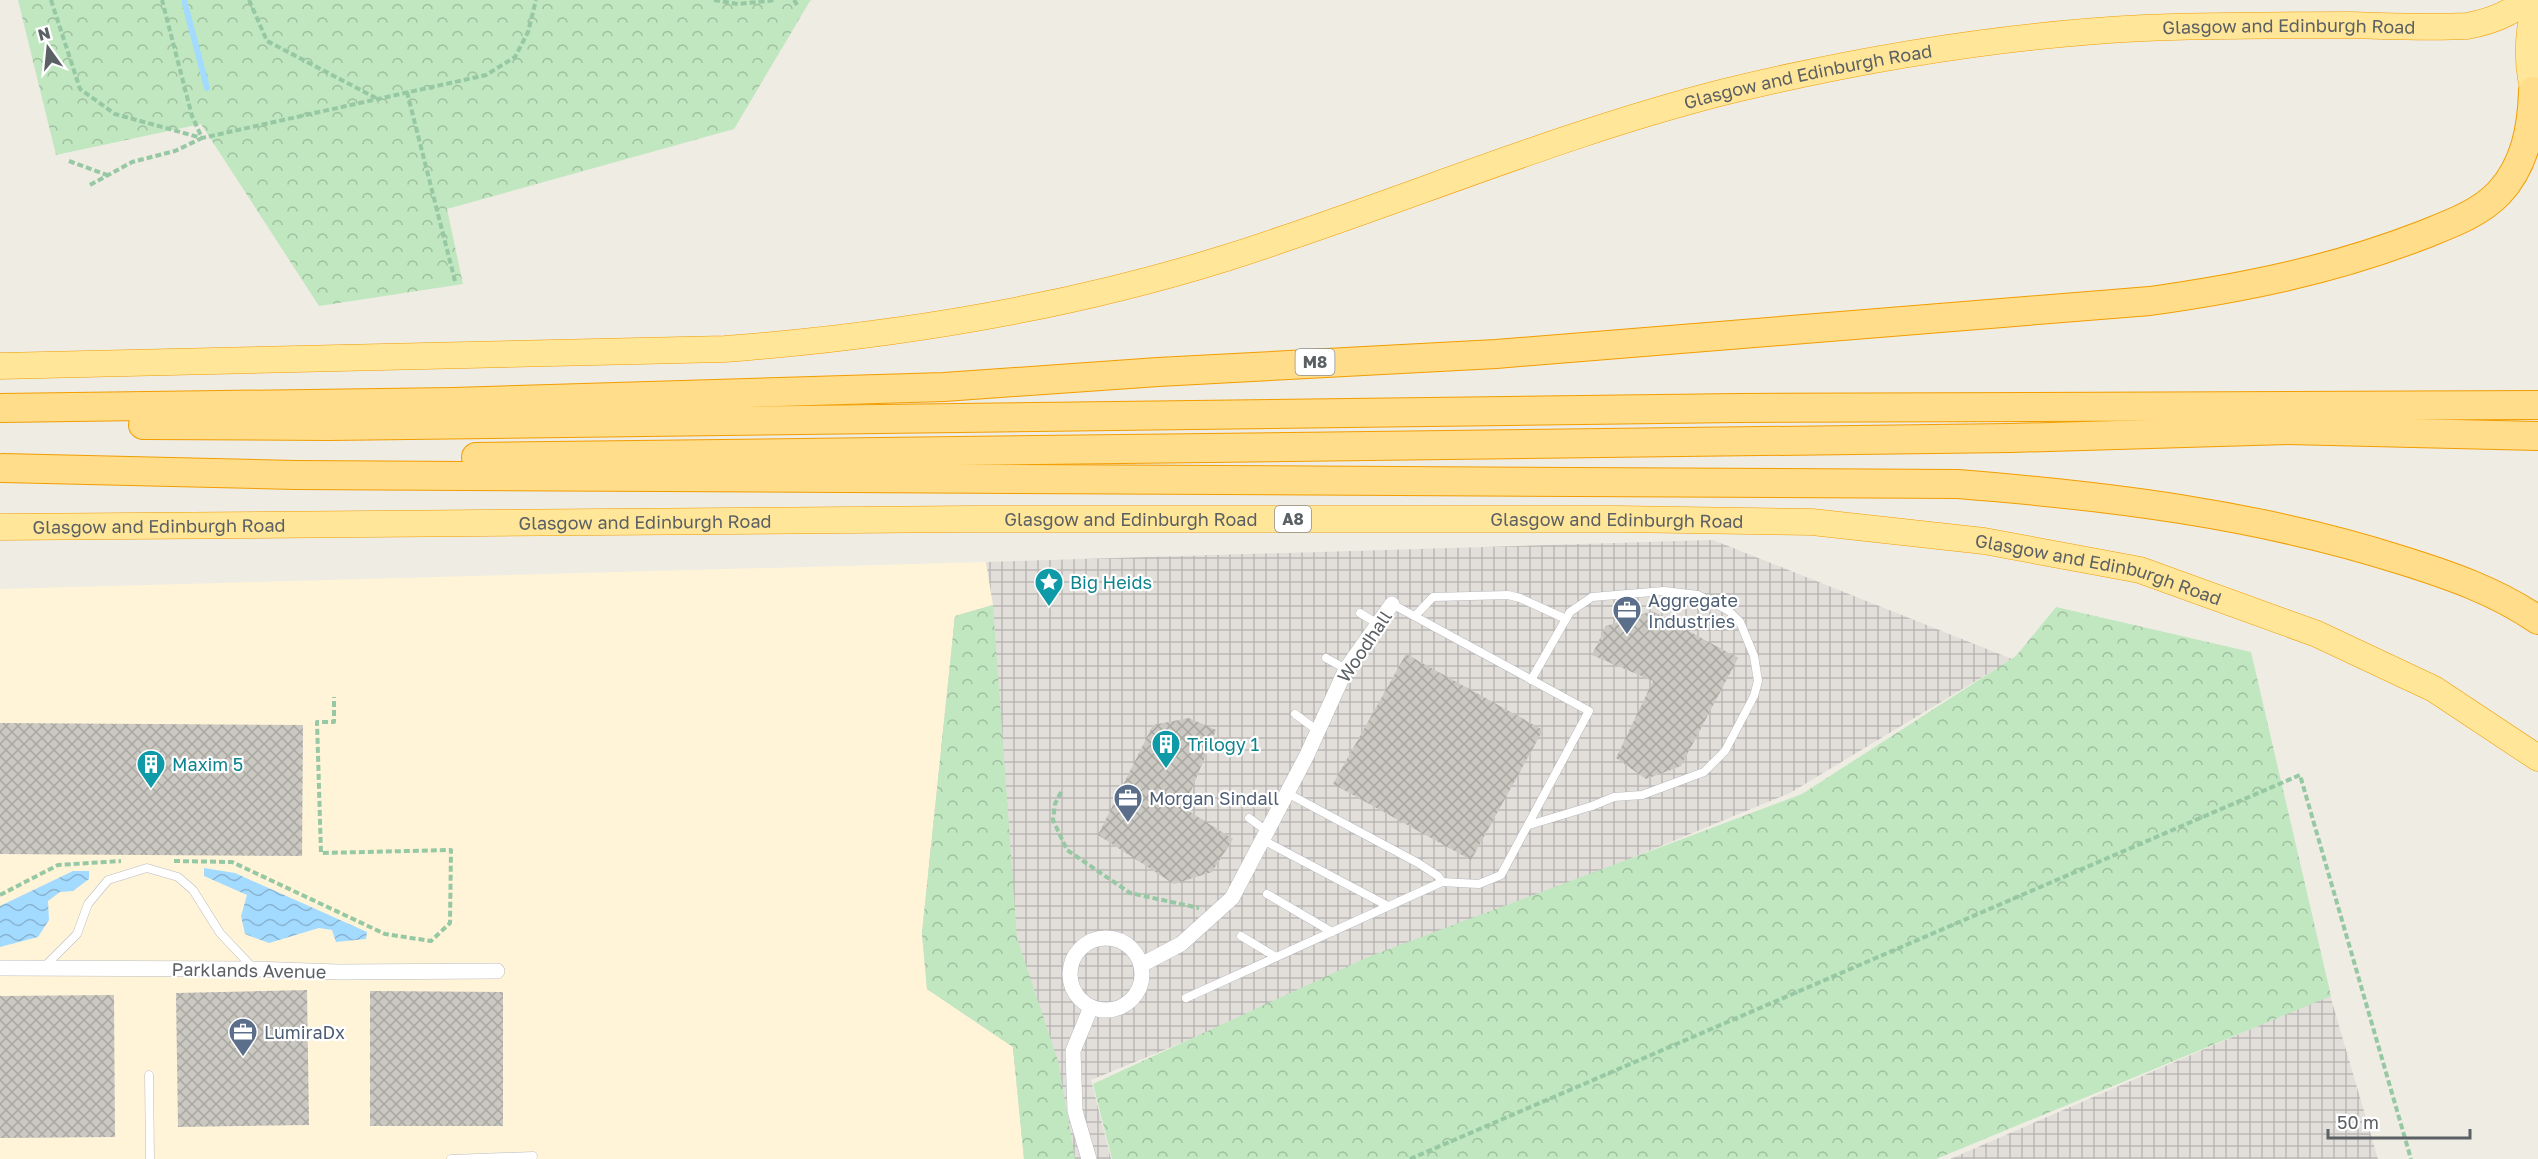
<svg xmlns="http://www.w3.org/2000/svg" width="2538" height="1159" font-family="'Golos Text',sans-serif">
<defs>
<pattern id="industrial-grid" width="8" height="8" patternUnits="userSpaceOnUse" patternTransform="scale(1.5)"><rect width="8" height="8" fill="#e2dfdb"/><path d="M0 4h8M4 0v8" fill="none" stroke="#bab8b5"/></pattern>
<pattern id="forest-crowns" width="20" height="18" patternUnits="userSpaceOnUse" patternTransform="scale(1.5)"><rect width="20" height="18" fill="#c0e7bf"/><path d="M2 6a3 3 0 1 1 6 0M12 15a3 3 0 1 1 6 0" fill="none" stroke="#9fbf9f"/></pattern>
<pattern id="water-waves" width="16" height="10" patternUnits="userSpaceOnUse" patternTransform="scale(1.5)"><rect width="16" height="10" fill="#a3daff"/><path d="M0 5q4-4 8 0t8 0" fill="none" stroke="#88b4d2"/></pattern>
<pattern id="building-cross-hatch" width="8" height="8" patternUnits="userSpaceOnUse" patternTransform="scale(1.5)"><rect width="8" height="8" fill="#cbc8c2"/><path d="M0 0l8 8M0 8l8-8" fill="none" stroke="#a8a6a1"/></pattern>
</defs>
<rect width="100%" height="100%" fill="#efece3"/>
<path fill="#fff4d8" d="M986 562 993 605 955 616 922 933 927 989 1013 1047 1024 1159H0V589Z"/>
<g fill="url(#industrial-grid)">
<path d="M1713 540 2012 659 1790 793 1091 1080 1111 1159H1024L1013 1047 927 989 922 933 955 616 993 605 986 562Z"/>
<path d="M2330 995 2378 1159H1950Z"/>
</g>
<g fill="url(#forest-crowns)">
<path d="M18 0H812L810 1 734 129 447 209 463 284 319 306 201 124 56 155Z"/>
<path d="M993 605 1017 938 1058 1061 1075 1159H1024L1013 1047 927 989 922 933 955 616Z"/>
<path d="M2056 607 2251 652 2331 996 1936 1159H1112L1093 1084 1368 957 1802 794 2016 656Z"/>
</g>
<g fill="url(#water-waves)">
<path d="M204 868 235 873 367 932 366 939 336 942 332 930 319 928 269 943 245 934 241 916 247 895 204 876Z"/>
<path d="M73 871H89V879L73 891 60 892 48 901 49 920 38 937 0 947V906Z"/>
</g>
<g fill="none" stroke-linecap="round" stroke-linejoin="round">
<path stroke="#a3daff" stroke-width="6" d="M184 0 207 88"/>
</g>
<g fill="url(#building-cross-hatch)">
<path d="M1652 611 1738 658 1681 766 1646 779 1616 758 1653 681 1592 655 1606 626Z"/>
<path d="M1406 654 1543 730 1471 860 1333 784Z"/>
<path d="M1189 718 1216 730 1184 808 1233 839 1212 872 1174 884 1098 835 1153 725Z"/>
<path d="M0 723 303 725 302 856 0 854Z"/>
<path d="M307 990 309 1125 178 1127 176 993Z"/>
<path d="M370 991 503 992V1126H370Z"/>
<path d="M114 995 115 1137 0 1138V996Z"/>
</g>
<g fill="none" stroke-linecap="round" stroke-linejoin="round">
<g stroke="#b8bbc0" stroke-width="9">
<g id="service">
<path d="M1392 604 1589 711 1501 875 1479 884 1442 882"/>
<path d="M1360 613 1378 624"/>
<path d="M1415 616 1433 597 1508 595 1520 598 1566 619"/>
<path d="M1326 658 1346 669"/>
<path d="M1295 714 1318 731"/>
<path d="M1249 818 1267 831"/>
<path d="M1529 825 1592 806 1614 797 1642 795 1704 772 1725 751 1754 696 1758 681 1754 656 1740 622 1729 611 1698 595 1664 591 1592 597 1570 612 1531 680"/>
<path d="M1263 840 1388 906"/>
<path d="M1267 894 1332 932"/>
<path d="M1241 936 1276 957"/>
<path d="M45 966 77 934 88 904 108 880 147 868 178 877 193 890 220 933 253 968"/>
<path d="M1186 998 1442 882 1438 876 1418 863 1287 793"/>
<path d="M149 1075 150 1159"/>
<path d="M451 1159 533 1156"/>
</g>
</g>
<g stroke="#b8bbc0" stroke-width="16">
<g id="minor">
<circle cx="1106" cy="974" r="36"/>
<path d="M1141 965 1181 944 1232 898 1307 755 1346 669 1392 604"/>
<path d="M0 968 254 969 338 972 497 971"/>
<path d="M1089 1159 1075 1111 1073 1051 1091 1007"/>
</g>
</g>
<g stroke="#f29d00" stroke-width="27">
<g id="trunk">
<path d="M2536 0C2527 34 2525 70 2538 104"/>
<path id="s1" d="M0 366 725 349C895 336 1063 309 1226 258 1394 205 1557 134 1728 91 1865 58 2004 35 2144 28 2213 25 2281 25 2350 25 2389 26 2428 28 2467 26 2489 22 2510 14 2527 0"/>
<path id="s2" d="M0 527 968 519H1618L1812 522 1984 541 2140 570 2317 634 2434 689 2538 758"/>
</g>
</g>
<g stroke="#f29d00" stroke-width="30">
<g id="motorway">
<path d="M0 408 453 402 944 387 1158 372 1496 354 2150 301C2243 288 2332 270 2420 236 2447 225 2478 215 2499 193 2525 165 2532 128 2533 91"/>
<path d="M143 425 329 426 1738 408 2538 405"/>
<path d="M476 457 2011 438 2288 430 2538 436"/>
<path d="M3 468 296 475 1958 484C2108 496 2257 514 2401 560 2449 575 2496 591 2538 620"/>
</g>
</g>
<g stroke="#97c8a4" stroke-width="4" stroke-dasharray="6 3" stroke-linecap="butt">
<path d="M51 0 80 89 115 114 202 138 486 75 515 57 528 32 536 0"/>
<path d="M249 0 267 41 376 98"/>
<path d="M714 0 738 4 776 0"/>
<path d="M794 0 797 5"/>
<path d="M407 92 455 281"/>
<path d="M69 161 107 175"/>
<path d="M90 185 132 162 175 151 202 138 192 116 162 0"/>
<path d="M1061 792 1055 804 1053 820 1067 850 1130 893 1199 908"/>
<path d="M174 861 232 862 385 934 431 941 450 923 451 850 321 853 317 722H334V697"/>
<path d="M0 895 58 865 121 861"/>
<path d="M1410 1159 2300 775 2411 1159"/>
</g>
<use href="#service" stroke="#fff" stroke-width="8"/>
<use href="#minor" stroke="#fff" stroke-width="15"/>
<use href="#trunk" stroke="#ffe699" stroke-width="26"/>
<use href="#motorway" stroke="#ffdd8a" stroke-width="28"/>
</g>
<defs>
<g id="sight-pin" transform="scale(1.5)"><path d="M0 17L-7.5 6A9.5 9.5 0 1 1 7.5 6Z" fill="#0f9aa8" stroke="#fff"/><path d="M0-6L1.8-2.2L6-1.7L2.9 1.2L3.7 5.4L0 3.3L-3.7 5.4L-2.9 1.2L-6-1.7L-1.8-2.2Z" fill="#fff"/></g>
<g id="office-pin" transform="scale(1.5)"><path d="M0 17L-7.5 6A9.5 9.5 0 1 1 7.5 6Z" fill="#5c6f8a" stroke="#fff"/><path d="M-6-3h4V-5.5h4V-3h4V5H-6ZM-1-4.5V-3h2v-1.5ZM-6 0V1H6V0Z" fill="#fff"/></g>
<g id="building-pin" transform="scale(1.5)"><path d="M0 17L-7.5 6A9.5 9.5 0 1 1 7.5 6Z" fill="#0f9aa8" stroke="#fff"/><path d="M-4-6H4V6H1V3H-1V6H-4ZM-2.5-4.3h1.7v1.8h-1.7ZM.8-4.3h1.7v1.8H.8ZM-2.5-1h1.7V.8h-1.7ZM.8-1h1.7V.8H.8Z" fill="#fff"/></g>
</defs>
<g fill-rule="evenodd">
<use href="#sight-pin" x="1049" y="582"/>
<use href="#office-pin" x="1627" y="610"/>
<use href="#building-pin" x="1166" y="744"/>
<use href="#building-pin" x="151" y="764"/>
<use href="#office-pin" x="1128" y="798"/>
<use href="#office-pin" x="243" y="1032"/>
</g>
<g text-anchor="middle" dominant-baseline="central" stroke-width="4.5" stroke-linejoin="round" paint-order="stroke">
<g fill="#fff" stroke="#8c9092" stroke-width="1.5">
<rect x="1295.5" y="349" width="39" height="26" rx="4.5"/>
<rect x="1275" y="506" width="36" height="26" rx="4.5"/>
</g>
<g font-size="16" font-weight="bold" fill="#5b6064">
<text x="1315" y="362">M8</text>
<text x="1293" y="519">A8</text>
</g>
<g font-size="18" fill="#5b6064" stroke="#fff">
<text stroke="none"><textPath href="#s1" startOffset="2331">Glasgow and Edinburgh Road</textPath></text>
<text stroke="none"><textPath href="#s1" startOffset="1846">Glasgow and Edinburgh Road</textPath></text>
<text stroke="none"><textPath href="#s2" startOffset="1131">Glasgow and Edinburgh Road</textPath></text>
<text stroke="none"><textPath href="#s2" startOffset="1617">Glasgow and Edinburgh Road</textPath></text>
<text stroke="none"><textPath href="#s2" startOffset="645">Glasgow and Edinburgh Road</textPath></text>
<text stroke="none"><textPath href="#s2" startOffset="159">Glasgow and Edinburgh Road</textPath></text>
<text stroke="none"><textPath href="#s2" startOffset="2103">Glasgow and Edinburgh Road</textPath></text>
<text transform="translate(1364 646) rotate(-56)">Woodhall</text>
<text transform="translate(249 970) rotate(1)">Parklands Avenue</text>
</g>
<g font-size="18" fill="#0d838f" stroke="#fff" text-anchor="start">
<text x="1070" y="582">Big Heids</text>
<text x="1187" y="744">Trilogy 1</text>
<text x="172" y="764">Maxim 5</text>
</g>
<g font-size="18" fill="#4e5e75" stroke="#fff" text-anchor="start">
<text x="1648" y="600">Aggregate<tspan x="1648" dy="21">Industries</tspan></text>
<text x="1149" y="798">Morgan Sindall</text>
<text x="264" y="1032">LumiraDx</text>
</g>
</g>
<g transform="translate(48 48) rotate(345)" stroke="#ffffff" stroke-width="4.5" paint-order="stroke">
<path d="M0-4.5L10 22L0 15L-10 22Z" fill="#5b6064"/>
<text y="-9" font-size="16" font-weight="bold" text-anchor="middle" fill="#5b6064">N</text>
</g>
<path d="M2328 1129v9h142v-9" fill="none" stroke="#5b6064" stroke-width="3"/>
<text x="2337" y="1129" font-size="18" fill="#5b6064" stroke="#ffffff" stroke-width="4.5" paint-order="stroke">50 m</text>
</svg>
